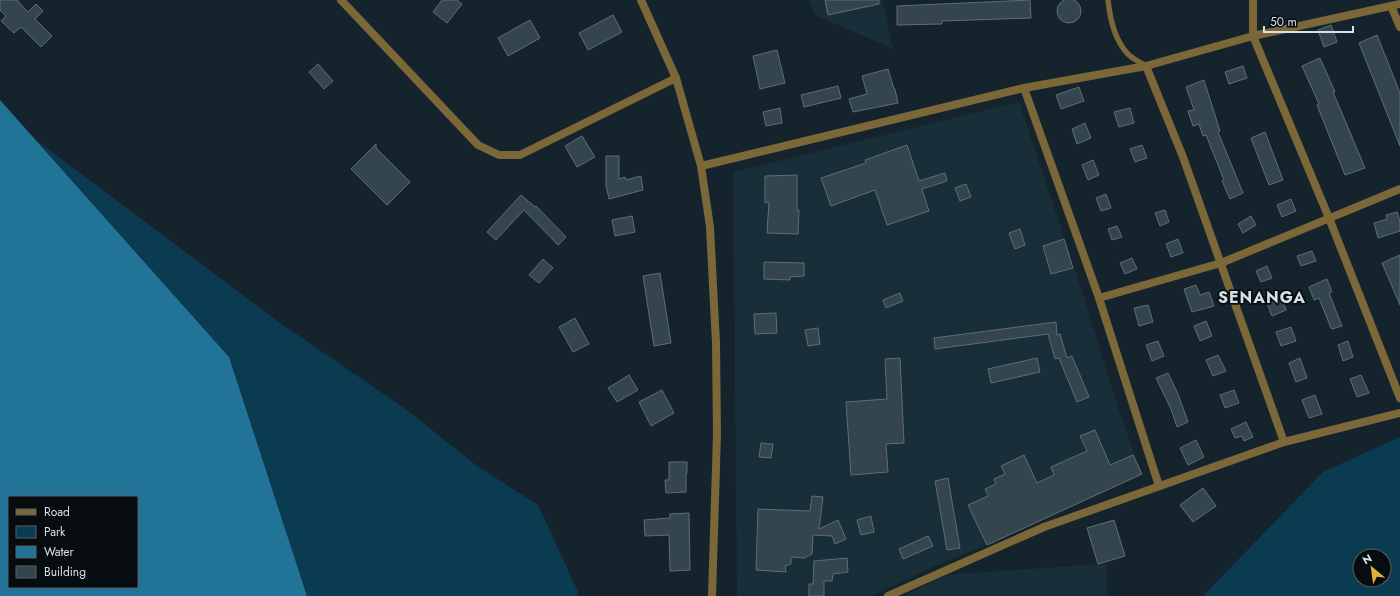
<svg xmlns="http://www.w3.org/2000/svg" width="1400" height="596" font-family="Jost,sans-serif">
<rect width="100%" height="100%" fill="#15242c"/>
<g fill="#182e39">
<path d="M809 0H882L893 49 815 15Z"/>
<path d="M1019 102 1087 307 1119 411 1142 474 987 545 934 566 872 596H737L733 172Z"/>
<path d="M1098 564H1107V596H903L947 575Z"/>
</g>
<g fill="#0b3b50" fill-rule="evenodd">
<path d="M37 141 283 325 407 410 477 466 538 505 578 592V596H307L229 357Z"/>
<path d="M1400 437V596H1203L1323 472ZM1360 556H1384V580H1360Z"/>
</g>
<path fill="#217398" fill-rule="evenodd" d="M0 100 229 357 307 596H0ZM9 497H137V587H9Z"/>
<g fill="#35454e" stroke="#5e6e78">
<circle cx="1069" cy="11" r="12"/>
<path d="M0 0H17L28 12 36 4 43 11 35 19 52 36 41 47 21 27 14 33 1 21 6 16 0 10Z"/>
<path d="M442 0H457L462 4 447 23 433 12Z"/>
<path d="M825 0H879V4L828 15Z"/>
<path d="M1030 0 1031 18 942 21V24L897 25V6Z"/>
<path d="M613 15 622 32 588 50 579 33Z"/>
<path d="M530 20 540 38 508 56 498 38Z"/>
<path d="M1331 25 1337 42 1324 47 1318 30Z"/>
<path d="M1377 35 1400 93V146L1359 43Z"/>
<path d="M777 50 785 83 760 89 753 56Z"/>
<path d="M1320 58 1335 92H1333L1365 168 1345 175 1317 105 1319 104 1302 66Z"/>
<path d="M318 64 333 81 324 89 309 72Z"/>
<path d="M1243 66 1247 78 1229 84 1225 72Z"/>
<path d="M888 69 894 89H895L898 103 853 112 849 99 867 94 862 76Z"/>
<path d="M1204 80 1220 131 1218 132 1243 193 1230 199 1222 181 1224 180 1206 135 1203 136 1199 124 1193 126 1188 111 1194 110 1186 87Z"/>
<path d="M838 86 841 98 804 107 801 95Z"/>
<path d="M1079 87 1084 101 1061 109 1056 95Z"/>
<path d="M780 108 782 123 766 126 763 112Z"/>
<path d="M1130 108 1134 123 1119 127 1114 112Z"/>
<path d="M1085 123 1091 138 1077 144 1072 129Z"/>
<path d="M1265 132 1283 180 1269 185 1251 138Z"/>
<path d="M582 136 595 157 577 167 565 146Z"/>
<path d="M376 144V148L410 182 387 205 351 169Z"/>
<path d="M907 145 919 181 945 173 947 181 922 189 929 211 887 225 875 190 831 206 821 178 866 163 865 160Z"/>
<path d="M1142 145 1147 158 1135 162 1130 149Z"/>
<path d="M606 156H619V179L625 177 626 180 641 176 643 190 609 199 606 185Z"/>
<path d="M1093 160 1099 175 1088 180 1082 165Z"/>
<path d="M797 175V210H799L798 234 767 233 769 202 765 203V176Z"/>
<path d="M966 184 971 197 960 201 955 188Z"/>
<path d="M1106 194 1111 208 1101 211 1096 198Z"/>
<path d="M521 195 535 207 536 206 566 237 558 245 524 210 496 240 487 232Z"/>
<path d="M1291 199 1296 211 1282 217 1277 205Z"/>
<path d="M1165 210 1169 222 1160 226 1155 213Z"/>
<path d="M1397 212 1400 221V231L1378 238 1374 223 1387 219 1386 215Z"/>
<path d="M632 216 635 232 615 236 612 220Z"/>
<path d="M1251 216 1256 225 1243 233 1238 224Z"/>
<path d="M1117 226 1122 237 1112 240 1108 229Z"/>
<path d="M1020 229 1025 245 1015 249 1009 233Z"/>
<path d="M1064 239 1073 268 1051 274 1043 246Z"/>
<path d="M1178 239 1183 253 1171 257 1166 244Z"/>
<path d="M1312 251 1316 261 1301 266 1297 256Z"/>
<path d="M1400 255V305L1382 263Z"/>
<path d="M1132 258 1137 269 1125 274 1120 263Z"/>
<path d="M543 259 553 268 539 283 529 275Z"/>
<path d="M764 262 804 263V276L790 277V280L764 279Z"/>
<path d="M1267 266 1272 278 1261 282 1256 271Z"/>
<path d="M660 273 671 343 654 346 643 276Z"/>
<path d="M1327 279 1332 292 1329 293 1342 326 1332 329 1331 328 1319 298 1314 300 1309 287Z"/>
<path d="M1196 285 1200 295 1209 292 1214 306 1192 312 1184 289Z"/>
<path d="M900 293 903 301 886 308 883 300Z"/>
<path d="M1281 297 1286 310 1272 316 1267 303Z"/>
<path d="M1148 305 1153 322 1139 326 1134 308Z"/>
<path d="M776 313 777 333 755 334 754 314Z"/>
<path d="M575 318 589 344 573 352 559 327Z"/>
<path d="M1206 321 1212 336 1200 341 1194 326Z"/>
<path d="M1056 322 1057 335 1060 334 1067 358 1072 356 1089 397 1077 402 1059 358 1055 359 1048 334 935 349 934 338Z"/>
<path d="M1291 327 1296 341 1281 346 1276 332Z"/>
<path d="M818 328 820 344 808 346 805 330Z"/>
<path d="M1158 341 1164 356 1152 361 1146 345Z"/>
<path d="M1348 341 1353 357 1343 361 1338 345Z"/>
<path d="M1218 355 1226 371 1213 376 1206 360Z"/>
<path d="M900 358 904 443 886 444 888 472 851 475 846 402 887 399 885 359Z"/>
<path d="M1037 358 1040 372 991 383 988 369Z"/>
<path d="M1300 358 1307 378 1296 382 1289 363Z"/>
<path d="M1168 373 1178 394 1188 422 1177 427 1171 409 1156 378Z"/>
<path d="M629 375 638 390 617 402 608 388Z"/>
<path d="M1361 375 1369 393 1357 397 1350 379Z"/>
<path d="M662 390 674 413 651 426 639 402Z"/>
<path d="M1234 390 1239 403 1225 408 1220 395Z"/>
<path d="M1315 395 1322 414 1309 418 1302 400Z"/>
<path d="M1246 422 1253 437 1244 441 1242 436 1235 438 1231 429Z"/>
<path d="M1095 430 1110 465 1133 455 1142 474 987 545 968 505 988 496 985 489 996 484 994 479 1005 474 1001 466 1024 455 1037 483 1054 475 1051 467 1087 451 1080 436Z"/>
<path d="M1196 440 1204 457 1188 465 1180 448Z"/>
<path d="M761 443 773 444 771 458 759 457Z"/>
<path d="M669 462H687V473H686V492L666 493 665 480H669Z"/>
<path d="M948 478 960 548 947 550 935 481Z"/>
<path d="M1203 488 1216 506 1193 522 1180 505Z"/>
<path d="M812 496 823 497 819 529 838 520 846 539 835 544 832 536 813 535 812 554 804 558 791 557V564L785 566 786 572 756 570 758 509 810 511Z"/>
<path d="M689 513 690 570 670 571 669 535 645 536 644 520 670 518V514Z"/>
<path d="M871 516 874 532 861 535 857 520Z"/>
<path d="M1114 520 1125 556 1098 564 1087 528Z"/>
<path d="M928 536 933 546 903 559 899 549Z"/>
<path d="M847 558 848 572 833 574 832 581H824V596H809V584H813L814 561Z"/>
</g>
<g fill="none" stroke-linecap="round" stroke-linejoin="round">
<path stroke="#7b6738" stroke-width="5.5" d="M1108 0C1110 19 1114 39 1127 53 1132 59 1140 62 1146 66"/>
<g stroke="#7b6738" stroke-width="8">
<path d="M341 0 478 145 499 155H520L676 78"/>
<path d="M1253 0V36L1329 218 1400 398"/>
<path d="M1391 6 1400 27"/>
<path d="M1146 66 1183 157 1284 442"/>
<path d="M1024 88 1099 298 1159 486"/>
<path d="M701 166 1024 88 1146 66 1253 36 1400 4"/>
<path d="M1099 298 1221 263 1400 189"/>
<path d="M888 596 1044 527 1284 442 1400 413"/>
</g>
<path stroke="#7b6738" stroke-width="8" d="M641 0 676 78 701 166 710 227 716 343 717 434 712 596"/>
</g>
<g text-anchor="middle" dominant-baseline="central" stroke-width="3.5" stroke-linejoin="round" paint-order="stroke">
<g font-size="16" font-weight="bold" letter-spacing="1" fill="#d6e0e5" stroke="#060c10">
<text x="1262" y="297">SENANGA</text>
</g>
</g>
<rect x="8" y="496" width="130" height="92" fill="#060c10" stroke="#596165"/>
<rect x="16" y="509" width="20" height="6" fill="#7b6738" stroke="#596165"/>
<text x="44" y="516" font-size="12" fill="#d6e0e5">Road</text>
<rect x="16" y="526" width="20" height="12" fill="#0b3b50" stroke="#596165"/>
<text x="44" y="536" font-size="12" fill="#d6e0e5">Park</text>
<rect x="16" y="546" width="20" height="12" fill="#217398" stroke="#596165"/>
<text x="44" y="556" font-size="12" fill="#d6e0e5">Water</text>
<rect x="16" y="566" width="20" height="12" fill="#35454e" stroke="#596165"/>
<text x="44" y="576" font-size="12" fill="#d6e0e5">Building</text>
<g transform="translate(1372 568) rotate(331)"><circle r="19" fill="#060c10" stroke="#596165"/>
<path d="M0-3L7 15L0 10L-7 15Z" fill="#dfb034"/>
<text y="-6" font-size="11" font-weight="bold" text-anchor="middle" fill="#d6e0e5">N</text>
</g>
<path d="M1264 26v6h89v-6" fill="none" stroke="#d6e0e5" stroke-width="2"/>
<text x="1270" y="26" font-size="12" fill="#d6e0e5" stroke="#060c10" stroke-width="3" paint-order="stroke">50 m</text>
</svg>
